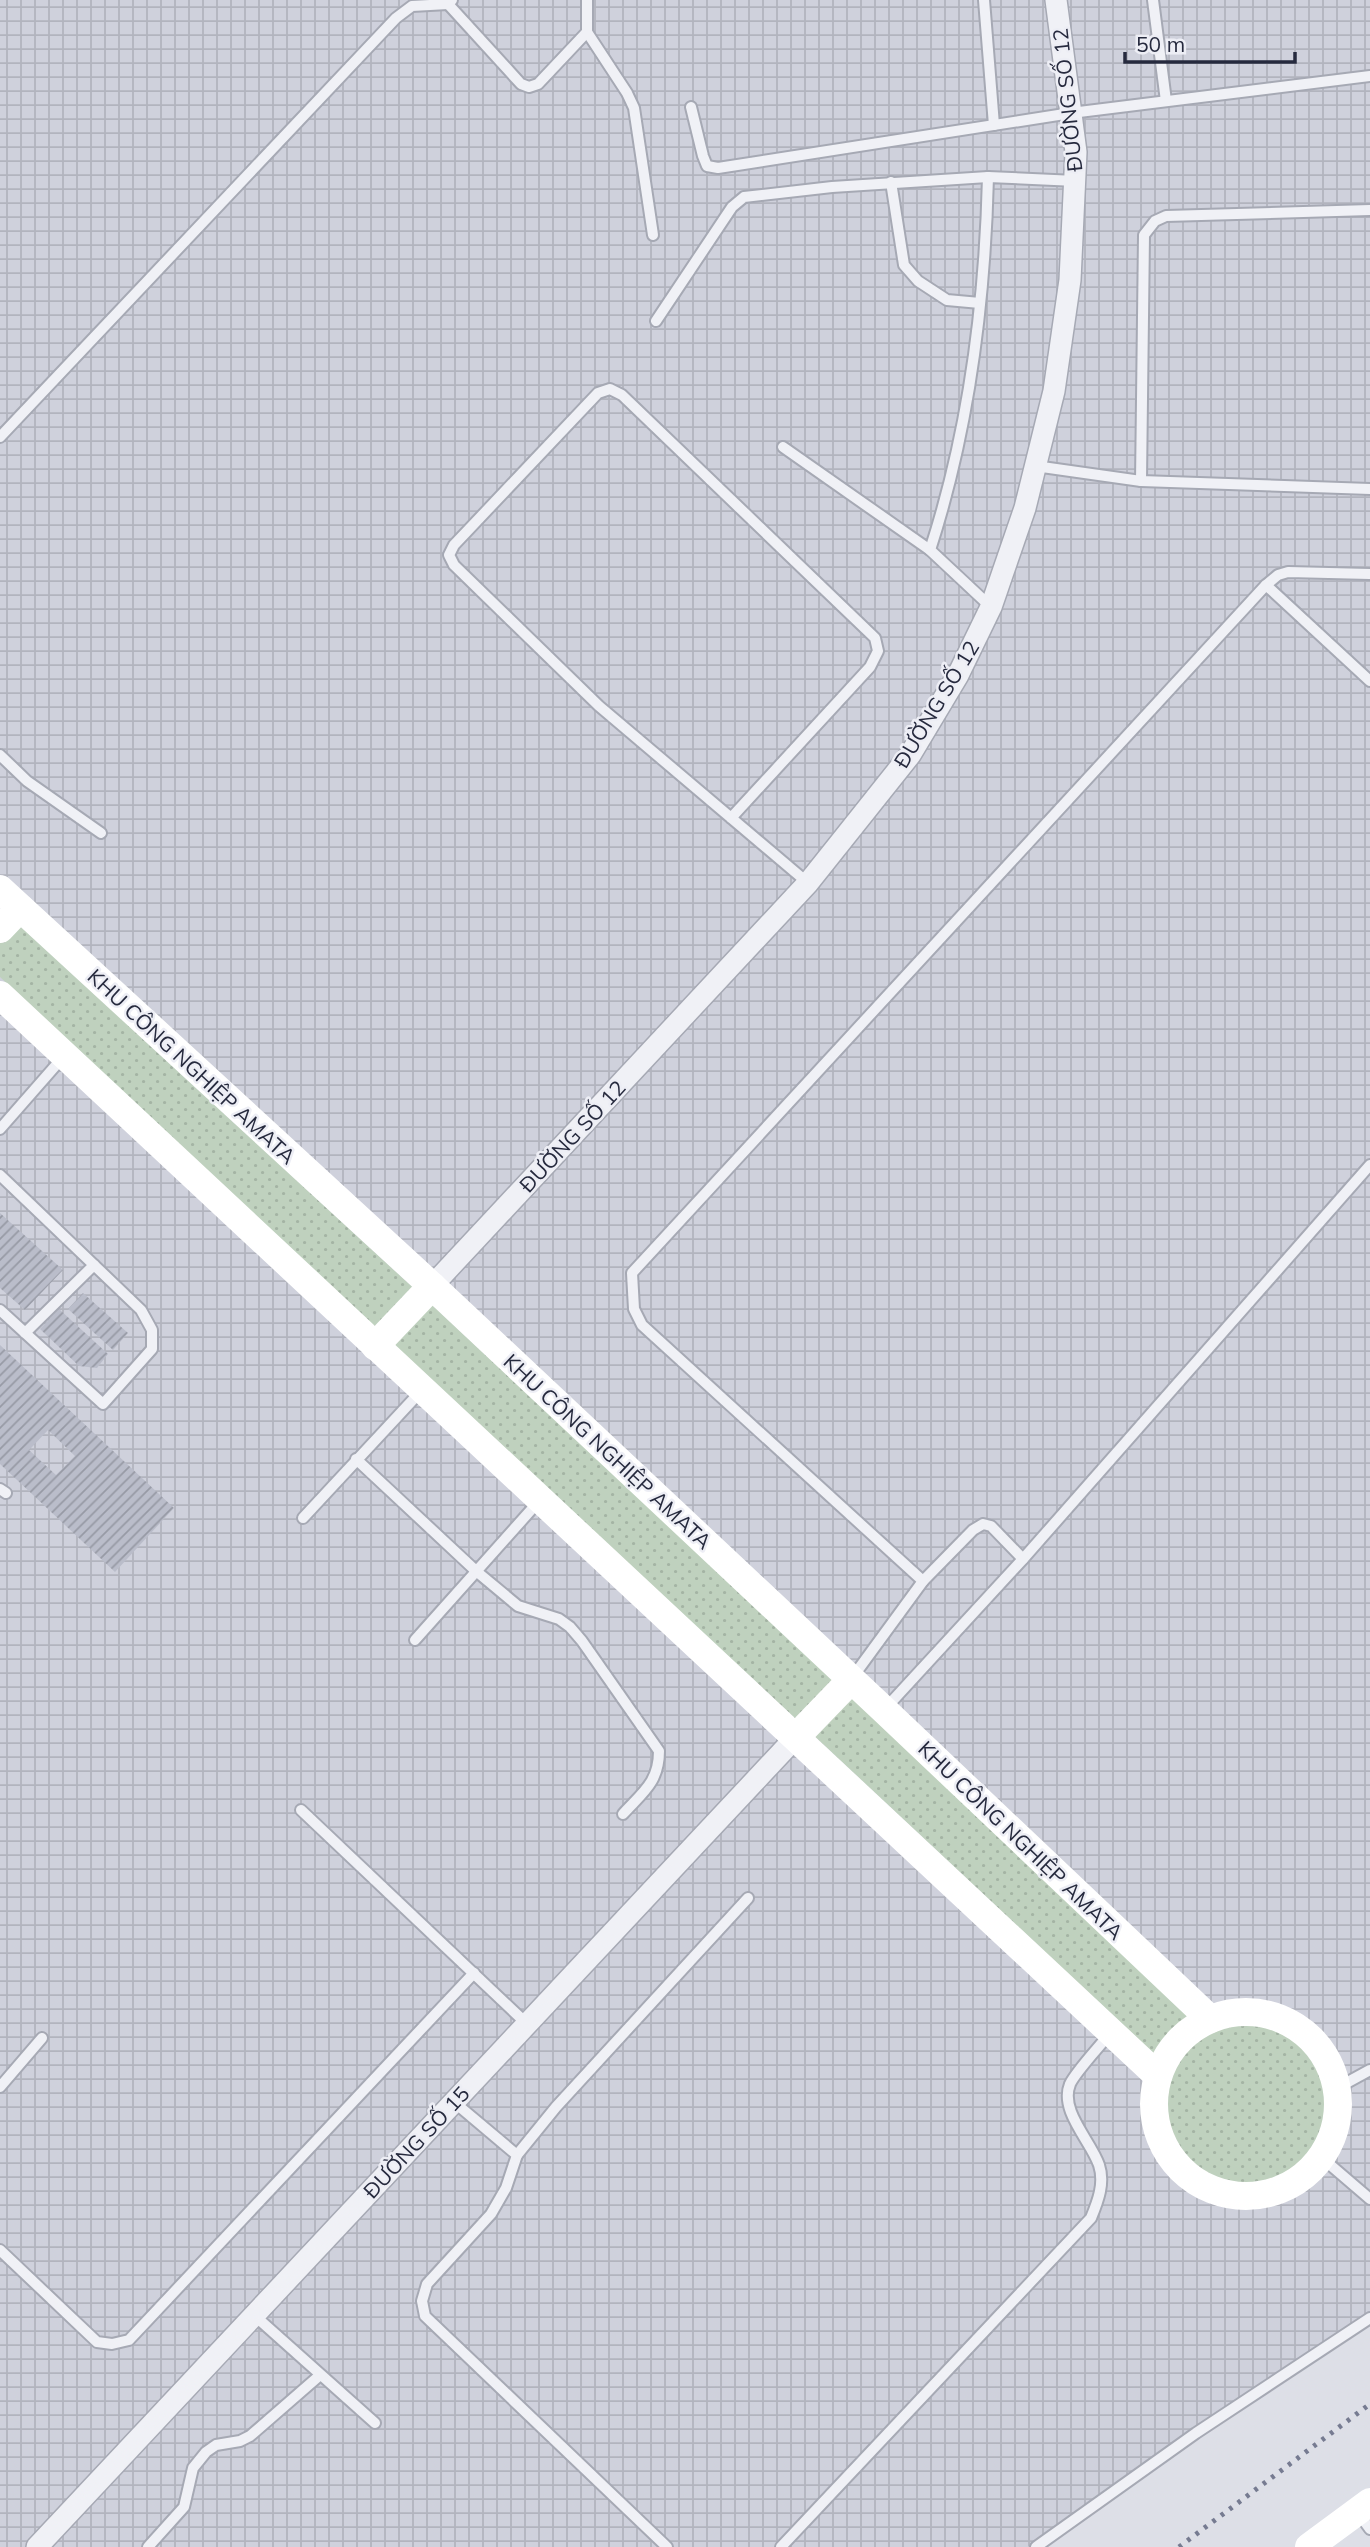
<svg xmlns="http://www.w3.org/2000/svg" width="1370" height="2547" font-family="Mulish,sans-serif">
<defs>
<pattern id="industrial-grid" width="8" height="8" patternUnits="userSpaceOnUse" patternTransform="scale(1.75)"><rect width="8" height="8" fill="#cfd1dc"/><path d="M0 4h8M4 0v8" fill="none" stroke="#b2b4be"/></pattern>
<pattern id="grass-dots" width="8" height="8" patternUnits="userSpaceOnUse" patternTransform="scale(1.75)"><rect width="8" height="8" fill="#bfd1be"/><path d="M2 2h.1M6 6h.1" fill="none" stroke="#a4b4a4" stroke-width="1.8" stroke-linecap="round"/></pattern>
<pattern id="building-hatch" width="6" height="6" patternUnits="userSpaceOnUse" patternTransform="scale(1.75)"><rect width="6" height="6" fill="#babdca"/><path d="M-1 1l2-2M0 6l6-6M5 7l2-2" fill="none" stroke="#979aa5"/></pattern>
</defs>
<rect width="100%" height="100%" fill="#dddfe7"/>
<path fill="url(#industrial-grid)" d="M0 0H1370V2312L1194 2428 1028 2547H0Z"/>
<g fill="url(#grass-dots)">
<path d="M17 923 417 1291 379 1332 0 977V941Z"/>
<path d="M428 1301 837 1684 800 1723 389 1342Z"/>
<path d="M848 1694 1190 2016 1175 2026 1154 2054 811 1733Z"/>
<circle cx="1246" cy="2104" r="79"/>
</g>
<g fill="url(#building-hatch)" fill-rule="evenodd">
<path d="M0 1213 63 1270 25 1310 0 1288Z"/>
<path d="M83 1293 128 1333 113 1350 68 1309Z"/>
<path d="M59 1309 108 1354 97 1368 79 1366 40 1329Z"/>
<path d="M0 1345 174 1508 115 1572 0 1464ZM48 1430 75 1456 56 1475 29 1450Z"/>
</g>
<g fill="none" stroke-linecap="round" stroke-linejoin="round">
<g stroke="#a6a9b4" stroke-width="14">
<g id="lane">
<path d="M984 0 994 125"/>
<path d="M1153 0 1166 101"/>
<path d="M448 4 521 84 529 87 538 84 587 32V0"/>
<path d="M587 32 627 93 634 108 653 235"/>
<path d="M691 107 703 156 707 166 718 168 1071 113 1370 76"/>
<path d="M891 182 904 265 918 281 947 300 980 303"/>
<path d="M656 321 732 207 744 197 832 187 988 177"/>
<path d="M0 437 396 18 412 6 448 4 452 0"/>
<path d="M783 447 930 550"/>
<path d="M1035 466 1141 481 1370 489"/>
<path d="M1141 481 1144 235 1155 221 1166 216 1370 210"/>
<path d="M1266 585 1278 575 1288 572 1370 574"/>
<path d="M991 607 930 550C969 430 985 303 988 177L1076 181"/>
<path d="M0 755 27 781 101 833"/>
<path d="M731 818 870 667 878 651 875 638 622 395 610 389 598 393 454 545 449 555 454 565 599 706 808 883"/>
<path d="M0 1129 64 1056"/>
<path d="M0 1175 141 1310 152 1330V1349L103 1404 0 1310"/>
<path d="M25 1333 94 1265"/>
<path d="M356 1459 476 1571 518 1606 559 1619 570 1627 582 1641 659 1751C659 1782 643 1792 623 1814"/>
<path d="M0 1489 6 1493"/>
<path d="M303 1518 422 1390"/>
<path d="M923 1581 973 1530 983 1524 991 1526 1023 1559"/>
<path d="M415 1640 539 1501"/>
<path d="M852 1678 923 1581 642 1325 634 1309 632 1273 1266 585 1370 681"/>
<path d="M884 1710 1023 1559 1370 1165"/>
<path d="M301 1810 527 2024"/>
<path d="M0 2087 42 2038"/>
<path d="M1337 2088 1370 2070"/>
<path d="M454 2102 517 2155 506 2188 491 2214 427 2284 422 2301 425 2316 667 2547"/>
<path d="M517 2155 556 2107 748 1898"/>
<path d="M1321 2157 1370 2199"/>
<path d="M0 2250 97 2342 112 2344 129 2340 474 1973"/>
<path d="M254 2315 375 2423"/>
<path d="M1357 2511 1370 2529"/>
<path d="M148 2547 184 2507 193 2468 206 2452 216 2445 240 2441 250 2436 319 2376"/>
<path d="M781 2547 1091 2218C1098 2201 1105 2183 1099 2165 1091 2141 1059 2111 1070 2084 1076 2071 1101 2045 1111 2032"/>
<path d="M1036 2547 1196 2433 1370 2318"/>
</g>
</g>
<g stroke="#a6a9b4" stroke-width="24">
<g id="street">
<path d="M432 1286 808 883 910 755 958 675 991 607 1025 508 1054 391 1070 280 1076 152 1056 0"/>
<path d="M37 2547 796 1737"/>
</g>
</g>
<use href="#lane" stroke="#f0f1f6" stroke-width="10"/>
<use href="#street" stroke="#f0f1f6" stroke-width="21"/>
<g stroke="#fff" stroke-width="28">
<path d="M0 889 432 1286 884 1710 1210 2019"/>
<path d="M0 929 20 908"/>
<path d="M0 995 1158 2076"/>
<path d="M375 1346 432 1286"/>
<path d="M796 1737 851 1680"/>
<circle cx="1246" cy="2104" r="92"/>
<path d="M1309 2547 1370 2502"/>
</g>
<path stroke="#767b91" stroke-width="5" stroke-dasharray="3.5 7" stroke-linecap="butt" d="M1179 2547 1370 2404"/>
</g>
<g text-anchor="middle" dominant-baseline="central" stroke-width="5" stroke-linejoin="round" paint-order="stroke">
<g font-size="21" fill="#262a3e" stroke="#edeef5">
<text transform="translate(1067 100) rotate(-96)">ĐƯỜNG SỐ 12</text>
<text transform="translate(936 704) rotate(-59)">ĐƯỜNG SỐ 12</text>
<text transform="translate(192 1066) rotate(43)">KHU CÔNG NGHIỆP AMATA</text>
<text transform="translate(572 1136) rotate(-47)">ĐƯỜNG SỐ 12</text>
<text transform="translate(608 1451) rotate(43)">KHU CÔNG NGHIỆP AMATA</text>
<text transform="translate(1021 1840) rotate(44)">KHU CÔNG NGHIỆP AMATA</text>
<text transform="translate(416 2142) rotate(-47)">ĐƯỜNG SỐ 15</text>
</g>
</g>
<path d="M1125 52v10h170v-10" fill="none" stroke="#262a3e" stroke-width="3.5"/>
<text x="1136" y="52" font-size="21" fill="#262a3e" stroke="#edeef5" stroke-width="5" paint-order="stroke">50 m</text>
</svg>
